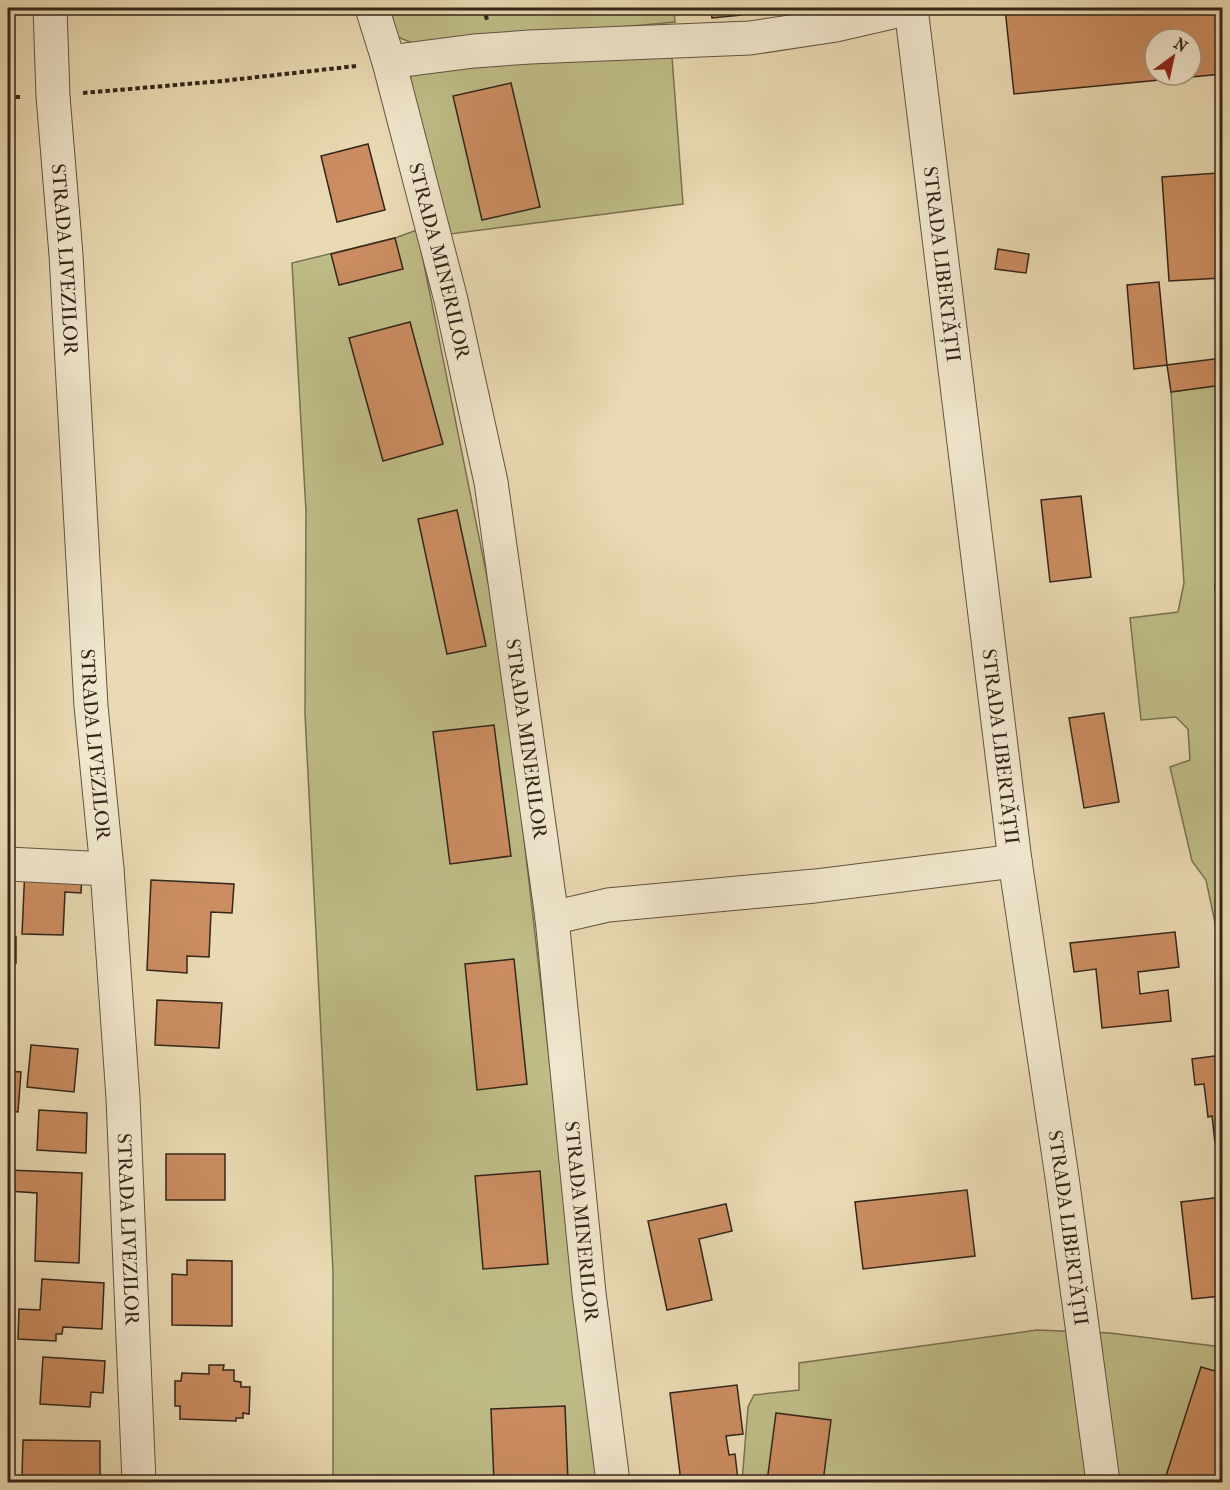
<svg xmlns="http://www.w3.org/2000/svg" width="1230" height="1490" font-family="'IM FELL French Canon',serif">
<rect width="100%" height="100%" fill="#eadab3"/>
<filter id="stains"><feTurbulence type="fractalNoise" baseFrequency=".00333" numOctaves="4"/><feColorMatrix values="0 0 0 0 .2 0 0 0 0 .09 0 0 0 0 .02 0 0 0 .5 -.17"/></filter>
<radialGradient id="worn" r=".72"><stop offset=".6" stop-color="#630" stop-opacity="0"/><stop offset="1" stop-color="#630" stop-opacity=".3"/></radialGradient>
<g fill="#bfbd87" stroke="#797251" stroke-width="1.5">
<path d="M388 8H674L675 22 418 46 396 36Z"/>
<path d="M672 57 683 204 450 234 409 92 411 73 429 67Z"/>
<path d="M417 230 503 656 598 1482H333V1272L305 714 306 511 292 263 395 238Z"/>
<path d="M1222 385V956L1206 880 1192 861 1170 767 1190 760 1188 729 1176 717 1141 720 1130 618 1178 612 1184 583 1171 392Z"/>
<path d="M1037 1330 1110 1333 1222 1347V1482H742L748 1407 754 1395 799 1390V1363Z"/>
</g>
<g fill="#cb8d61" stroke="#33261b" stroke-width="1.5" fill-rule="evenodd">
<path d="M711 8H740L741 15 712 18Z"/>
<path d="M1005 8H1222V74L1014 94ZM1155 39H1191V75H1155Z"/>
<path d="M511 83 540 207 482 220 453 96Z"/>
<path d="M368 144 385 210 337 222 321 156Z"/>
<path d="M1218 173 1222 237V278L1169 281 1162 177Z"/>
<path d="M395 238 403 269 339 285 331 254Z"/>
<path d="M998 249 1029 254 1026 273 995 269Z"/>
<path d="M1159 282 1167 365 1134 369 1127 285Z"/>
<path d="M410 322 443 444 383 461 349 338Z"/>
<path d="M1222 358V385L1171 392 1167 365Z"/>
<path d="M1081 496 1091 577 1050 582 1041 500Z"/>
<path d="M457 510 486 646 447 654 418 519Z"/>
<path d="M1222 584V635L1215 585Z"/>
<path d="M1104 713 1119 802 1084 808 1069 718Z"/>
<path d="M494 725 511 856 450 864 433 732Z"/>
<path d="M25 867 82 870 81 893 65 892 63 935 22 934Z"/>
<path d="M151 880 234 884 232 913 211 912 209 957 187 956V973L147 970Z"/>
<path d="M1175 932 1179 967 1138 972 1140 994 1168 990 1171 1021 1102 1028 1096 969 1074 972 1070 943Z"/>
<rect x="8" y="937" width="8" height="26"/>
<path d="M514 959 527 1084 477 1090 465 964Z"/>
<path d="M157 1000 222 1003 219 1048 155 1045Z"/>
<path d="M31 1045 78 1049 74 1092 27 1087Z"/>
<path d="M1222 1055V1149V1142L1215 1143 1212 1116 1208 1117 1204 1084 1195 1085 1192 1059Z"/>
<path d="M8 1071 21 1072 18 1112 8 1111Z"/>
<path d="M39 1110 87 1113 86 1153 37 1150Z"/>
<rect x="166" y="1154" width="59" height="46"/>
<path d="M8 1170 82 1173 79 1263 35 1261 37 1193 8 1191Z"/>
<path d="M540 1171 548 1264 483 1269 475 1176Z"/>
<path d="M967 1190 975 1256 863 1269 855 1202Z"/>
<path d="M1222 1197V1296L1192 1299 1181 1202Z"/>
<path d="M726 1204 732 1231 699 1239 712 1300 667 1310 648 1221Z"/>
<path d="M187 1260 232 1261V1326L172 1325V1274L187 1275Z"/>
<path d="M42 1279 104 1283 102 1329 63 1327 62 1334H56V1341L18 1339 19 1309 40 1310Z"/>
<path d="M43 1357 105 1361 103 1393 91 1392 90 1407 40 1404Z"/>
<path d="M209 1365H224L223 1370H234V1381L241 1382V1387H250L249 1414 243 1413V1418H236V1421L180 1419V1406H175V1381H181L182 1373 209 1374Z"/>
<path d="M1201 1367 1222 1373V1482H1164Z"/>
<path d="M737 1385 743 1434 726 1436 729 1455 735 1454 738 1480 715 1482H681L670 1393Z"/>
<path d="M565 1406 568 1482H494L491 1409Z"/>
<path d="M776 1413 831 1420 823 1482H767Z"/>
<path d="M23 1440 100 1441V1482H38V1476H22Z"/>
</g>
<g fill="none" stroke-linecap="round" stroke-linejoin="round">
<g stroke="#615341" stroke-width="35">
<g id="minor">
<path id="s1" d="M50 8 53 96 66 255 91 706 107 869 123 1098 139 1482"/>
<path id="s2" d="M372 8 389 62 451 300 491 482 552 918 589 1293 613 1482"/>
<path id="s3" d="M911 8 1015 861 1062 1177 1103 1482"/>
<path d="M389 62 474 51 530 47 750 38 836 25 910 8"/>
<path d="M8 864 107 869"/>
<path d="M552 918 608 905 815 886 1015 861"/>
</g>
</g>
<g stroke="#33261b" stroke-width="4" stroke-dasharray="4.5 3" stroke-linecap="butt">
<path d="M484 8 487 20"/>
<path d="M83 93 222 81 356 66"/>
<path d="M8 97H22"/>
</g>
<use href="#minor" stroke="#f1e7ce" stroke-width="33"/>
</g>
<g text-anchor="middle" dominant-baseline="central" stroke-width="6" stroke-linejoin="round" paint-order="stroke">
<g font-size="20" fill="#33261b" stroke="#f1e7ce">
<text stroke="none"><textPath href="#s1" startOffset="252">STRADA LIVEZILOR</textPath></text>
<text stroke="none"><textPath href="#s2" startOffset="262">STRADA MINERILOR</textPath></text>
<text stroke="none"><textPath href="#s3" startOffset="258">STRADA LIBERTĂȚII</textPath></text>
<text stroke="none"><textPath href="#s2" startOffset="748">STRADA MINERILOR</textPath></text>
<text stroke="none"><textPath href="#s1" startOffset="738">STRADA LIVEZILOR</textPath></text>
<text stroke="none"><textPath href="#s3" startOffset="744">STRADA LIBERTĂȚII</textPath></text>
<text stroke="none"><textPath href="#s2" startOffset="1234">STRADA MINERILOR</textPath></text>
<text stroke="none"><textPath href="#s3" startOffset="1230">STRADA LIBERTĂȚII</textPath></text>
<text stroke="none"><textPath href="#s1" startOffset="1224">STRADA LIVEZILOR</textPath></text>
</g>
</g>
<rect width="1230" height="1490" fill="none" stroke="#eadab3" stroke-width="30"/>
<rect x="9" y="9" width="1212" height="1472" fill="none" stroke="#33261b" stroke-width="3"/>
<rect x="15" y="15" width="1200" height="1460" fill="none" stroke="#33261b" stroke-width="1.5"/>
<g transform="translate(1173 57) rotate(33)"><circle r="28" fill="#f1e7ce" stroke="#a59a86" stroke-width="1.5"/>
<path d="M0-4.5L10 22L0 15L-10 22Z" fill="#8f2418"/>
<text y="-9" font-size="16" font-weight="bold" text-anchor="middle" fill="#33261b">N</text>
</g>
<rect width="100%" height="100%" filter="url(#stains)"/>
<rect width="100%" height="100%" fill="url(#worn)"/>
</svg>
